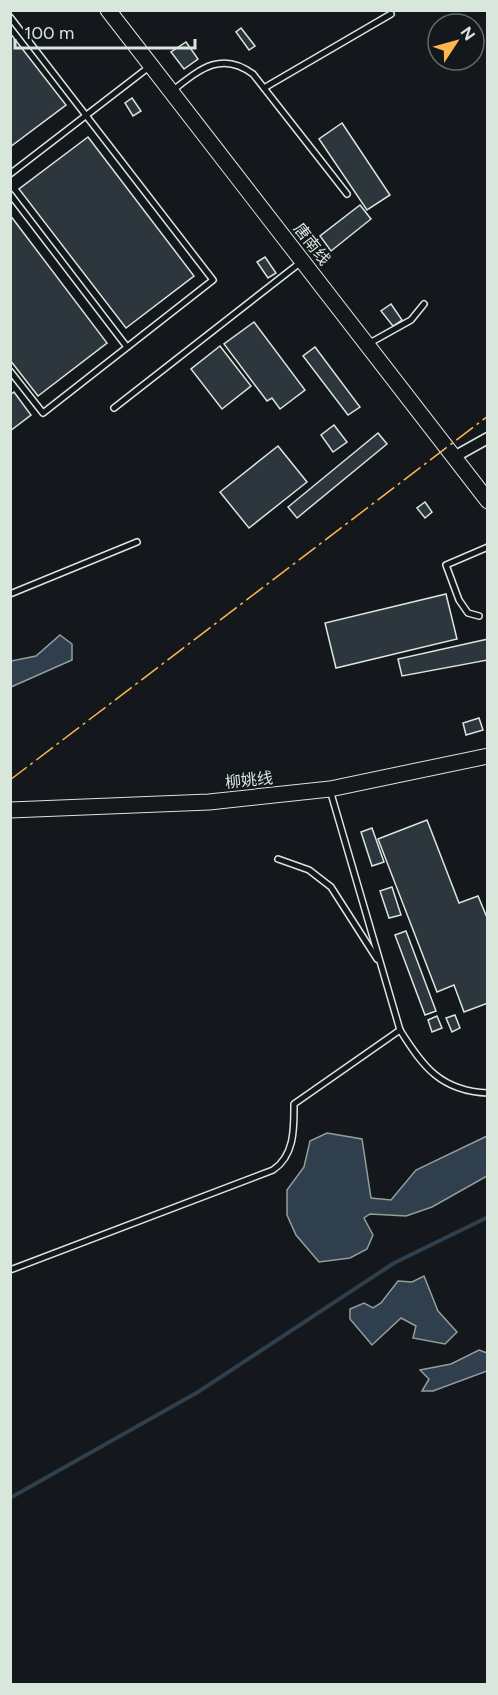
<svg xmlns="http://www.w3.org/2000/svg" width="498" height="1695" font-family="Figtree,'Noto Sans SC',sans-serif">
<rect width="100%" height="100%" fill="#14181c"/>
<g fill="#2f3f4d" stroke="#939e99" stroke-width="1.5">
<path d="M60 635 72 644V660L11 687V661L36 656Z"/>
<path d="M327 1133 362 1139 371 1198 391 1200 416 1170 487 1136V1176L432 1207 406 1216 370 1214 364 1218 373 1235 367 1249 350 1258 319 1262 296 1235 287 1215V1190L304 1167 310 1141Z"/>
<path d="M424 1276 438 1311 457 1332 445 1344 413 1338 416 1326 401 1318 372 1345 350 1319V1309L364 1303 373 1308 381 1303 398 1281 412 1282Z"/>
<path d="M479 1350 487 1353V1371L433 1391H422L429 1379 420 1370 451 1364Z"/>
</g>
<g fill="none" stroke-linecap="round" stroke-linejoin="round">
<path stroke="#2f3f4d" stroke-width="4" d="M10 1498 198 1392 394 1263 488 1217"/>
</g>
<g fill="#2c363c" stroke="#d8e6dc" stroke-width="1.5">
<path d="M241 28 255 46 249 50 236 32Z"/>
<path d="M10 33 66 105 10 147Z"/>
<path d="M186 42 198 59 184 69 171 52Z"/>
<path d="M132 98 141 111 133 116 125 103Z"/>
<path d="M342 123 390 195 367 210 319 139Z"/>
<path d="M88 137 194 276 126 328 19 189Z"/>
<path d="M360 205 371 219 331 251 320 236Z"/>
<path d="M10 215 107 343 38 396 10 360Z"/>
<path d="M265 257 276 273 268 278 257 262Z"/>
<path d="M391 304 402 320 393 326 381 311Z"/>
<path d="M254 322 305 390 280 409 272 398 267 401 224 344Z"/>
<path d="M220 346 251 386 222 409 191 369Z"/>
<path d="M315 347 360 407 348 415 303 356Z"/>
<path d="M14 392 31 415 10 431V395Z"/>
<path d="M334 425 347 442 333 452 321 435Z"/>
<path d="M378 433 387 444 297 518 288 507Z"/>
<path d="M278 446 307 482 249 528 220 492Z"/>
<path d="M425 502 432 512 425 518 417 508Z"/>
<path d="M446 594 457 639 336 668 325 623Z"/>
<path d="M488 639V660L402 676 398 659Z"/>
<path d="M479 718 483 730 466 735 463 723Z"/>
<path d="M427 820 459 903 478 896 488 920V1003L464 1012 454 985 437 992 378 839Z"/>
<path d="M372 828 384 862 372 866 361 832Z"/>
<path d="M392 887 401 915 389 918 380 891Z"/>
<path d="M406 931 436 1011 425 1015 395 935Z"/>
<path d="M455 1015 460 1028 452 1032 446 1018Z"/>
<path d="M437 1016 442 1028 432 1032 428 1020Z"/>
</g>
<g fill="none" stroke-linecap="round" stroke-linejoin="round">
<g stroke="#d8e6dc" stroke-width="8">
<g id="lane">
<path d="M10 17 213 280 43 413 10 371"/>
<path d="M264 88 391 14"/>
<path d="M172 91C199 70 221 50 253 74L347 194"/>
<path d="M10 174 149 67"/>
<path d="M10 194 127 347"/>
<path d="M368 344 411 320 424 304"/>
<path d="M114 408 301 262"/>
<path d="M10 594 137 542"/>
<path d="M479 616 468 613 459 600 446 565 488 547"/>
<path d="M330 790 400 1030C423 1067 441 1091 488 1093"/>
<path d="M278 859 309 870 331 887 377 959"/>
<path d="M10 1270 273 1170C295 1155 294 1128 294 1104L400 1030"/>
</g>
</g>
<g stroke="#d8e6dc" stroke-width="13">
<path id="street" d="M454 457 488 438"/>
</g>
<g stroke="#d8e6dc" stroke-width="17">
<g id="secondary">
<path d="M108 10 488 501"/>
<path d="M10 810 209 802 330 789 488 756"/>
</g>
</g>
<use href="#lane" stroke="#14181c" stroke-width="5"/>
<use href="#street" stroke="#14181c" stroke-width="10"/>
<use href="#secondary" stroke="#14181c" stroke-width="15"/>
<path stroke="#ffb74d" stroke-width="1.5" stroke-dasharray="21 4.5 3 4.5" stroke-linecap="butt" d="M10 780 488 416"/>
</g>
<g text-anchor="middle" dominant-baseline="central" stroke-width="4.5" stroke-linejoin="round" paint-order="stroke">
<g font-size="16" fill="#d8e6dc" stroke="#14181c">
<text transform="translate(312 244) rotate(52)">唐南线</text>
<text transform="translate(249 780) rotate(-6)">柳姚线</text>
</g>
</g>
<rect width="498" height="1695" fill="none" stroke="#d8e6dc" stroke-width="24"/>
<g transform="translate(456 42) rotate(54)"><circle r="28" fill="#14181c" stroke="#626a69" stroke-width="1.5"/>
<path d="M0-4.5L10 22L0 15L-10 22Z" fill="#ffb74d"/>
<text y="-9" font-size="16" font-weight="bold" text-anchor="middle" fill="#d8e6dc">N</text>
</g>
<path d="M15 39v9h180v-9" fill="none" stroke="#d8e6dc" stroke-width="3"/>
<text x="24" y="39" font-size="18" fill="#d8e6dc" stroke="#14181c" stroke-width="4.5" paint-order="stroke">100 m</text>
</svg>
